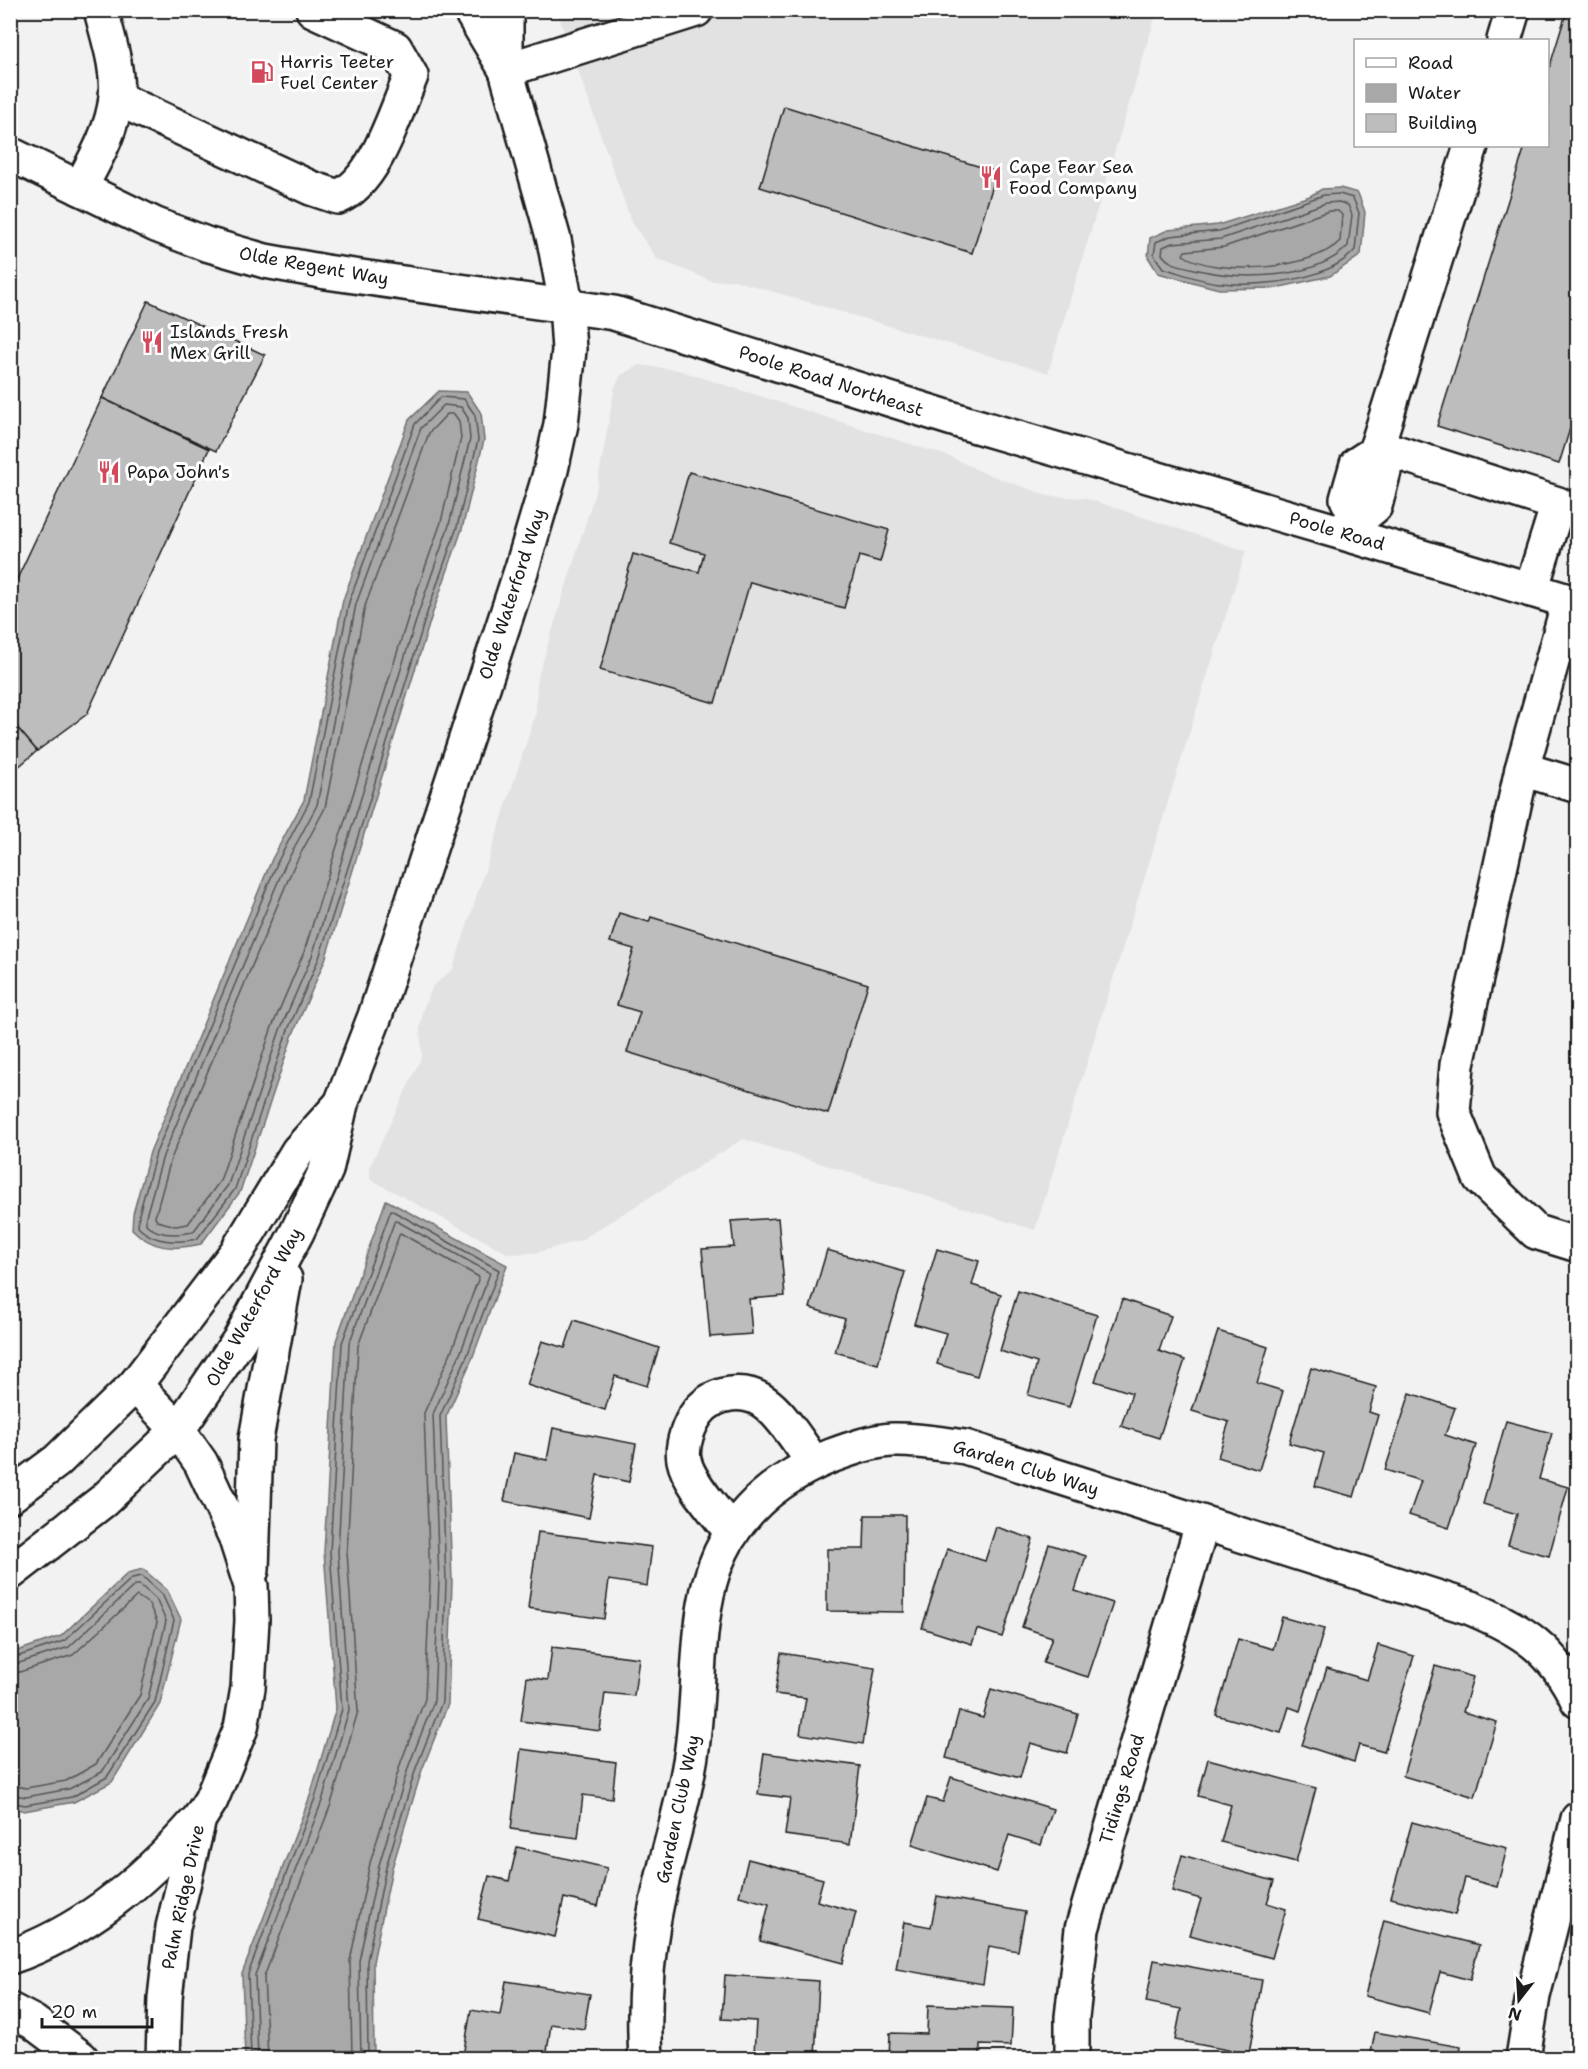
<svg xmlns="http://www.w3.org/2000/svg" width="1588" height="2069" font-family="'Shantell Sans',sans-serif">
<rect width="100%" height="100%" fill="#f2f2f2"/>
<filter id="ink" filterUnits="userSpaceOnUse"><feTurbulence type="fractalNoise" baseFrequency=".0167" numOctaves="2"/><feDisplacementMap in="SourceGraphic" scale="12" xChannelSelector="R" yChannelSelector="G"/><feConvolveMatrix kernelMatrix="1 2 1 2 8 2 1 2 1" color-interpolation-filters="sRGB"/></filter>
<g filter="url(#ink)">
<g fill="#e2e2e2">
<path d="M557 11H1157L1048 373 734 280 712 281 657 259 631 221Z"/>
<path d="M639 365 678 370 951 457 982 472 1048 496 1085 498 1246 551 1035 1230 743 1139 581 1240 535 1253 509 1254 370 1179V1166L422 1056 420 1028 423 1009 433 986 453 969 536 713 537 680 597 486 615 386 621 375Z"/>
</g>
<g fill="#a8a8a8" stroke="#707070" stroke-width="1.5">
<path d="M1340 188 1358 193 1365 212 1361 255 1330 276 1276 288 1219 289 1158 273 1148 257 1150 238 1168 230 1218 225 1310 196 1322 189Z"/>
<path d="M439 391 467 392 481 413 484 440 462 529 432 615 325 960 293 1034 240 1192 201 1244C173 1250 153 1250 132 1229L133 1214 150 1152 272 859 304 800 343 600 409 420Z"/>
<path d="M386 1200 507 1265 472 1359 446 1417 452 1581 448 1704 422 1770 392 1868 373 1962 374 2058H245L242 1974 310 1796 336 1708 324 1552 336 1341Z"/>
<path d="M143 1569 167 1590 181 1619 160 1704 112 1782 74 1802 24 1811 11 1807V1653L61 1636 128 1573Z"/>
</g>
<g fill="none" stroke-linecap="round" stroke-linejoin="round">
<g stroke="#545454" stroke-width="1.5">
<path d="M1339 194 1353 198 1359 213 1355 250C1328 281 1260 287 1221 283 1202 282 1181 273 1163 268L1154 255 1156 242 1170 236 1219 231 1324 195Z"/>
<path d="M1339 202 1348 205 1352 215 1348 246C1314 281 1238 280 1194 269 1181 265 1169 265 1162 254L1163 247 1172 243 1221 239 1326 203Z"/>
<path d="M1329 211H1338L1342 215 1340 241C1312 270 1216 277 1183 255L1185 251 1224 247Z"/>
<path d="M441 397 464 399 475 415 478 440 457 527 427 613 368 805 319 958 287 1032 235 1189 197 1239C177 1243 154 1243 138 1227L139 1214 156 1153 278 861 309 802 349 602 415 424Z"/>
<path d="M444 405 461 407 468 418 470 439 449 525 419 611 312 956 280 1030 228 1185 193 1232C178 1235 157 1236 146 1224V1216L163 1156 285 865 317 805 356 604 421 428Z"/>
<path d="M447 414H454L459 421 461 438 441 522 411 608 304 952 272 1027 220 1181 188 1224 176 1226 157 1221 155 1217 171 1159 293 868 325 808 365 606 429 433Z"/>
<path d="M10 1659 64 1641 132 1578 142 1576 162 1594 174 1620 155 1702 107 1777 72 1797 25 1805 10 1802"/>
<path d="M10 1666 69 1647 135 1585H140L156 1599 166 1621 148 1699 102 1772 69 1789 26 1797 10 1794"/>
<path d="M10 1675 73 1655 137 1596 149 1604 157 1622 140 1695 96 1764 66 1781 26 1788 10 1785"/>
<path d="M251 2058 248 1974 315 1798 342 1709 330 1552 342 1343 391 1210 499 1270 467 1356 440 1416 446 1581 442 1702 416 1768 386 1867 367 1961 368 2058"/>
<path d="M258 2058 255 1975 322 1801 349 1710 338 1552 349 1344 395 1220 490 1273 460 1354 433 1414 439 1581 434 1701 409 1765 379 1865 359 1961 361 2058"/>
<path d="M268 2058 264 1977 331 1804 358 1711 347 1552 358 1346 400 1233 479 1277 452 1350 424 1413 430 1581 425 1699 401 1762 370 1863 350 1961 352 2058"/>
</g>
</g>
<g fill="#bdbdbd" stroke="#1c1c1c" stroke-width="1.5">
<path d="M1567 10H1578V403L1559 464 1437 426 1525 146H1548V72Z"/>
<path d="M784 106 997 172 972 253 760 187Z"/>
<path d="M148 301 265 355 216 451 102 398Z"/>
<path d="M102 398 209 449 87 714 37 751 10 719V594Z"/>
<path d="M689 472 889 530 880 562 859 556 844 608 750 582 715 703 600 670 633 554 699 572 704 553 669 543Z"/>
<path d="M10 719 37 751 10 774Z"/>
<path d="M619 913 649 922 651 917 868 984 828 1114 627 1052 640 1012 617 1005 634 949 610 942Z"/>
<path d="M778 1218 785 1296 749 1299 752 1334 710 1337 702 1249 734 1247 731 1221Z"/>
<path d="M937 1249 979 1261 972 1285 1001 1294 977 1376 937 1364 946 1333 914 1324Z"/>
<path d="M827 1250 905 1272 878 1364 835 1352 845 1319 810 1308Z"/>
<path d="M1018 1291 1097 1315 1069 1407 1028 1395 1037 1363 1000 1351Z"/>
<path d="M1122 1299 1171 1316 1159 1351 1185 1360 1159 1438 1121 1426 1132 1393 1095 1381Z"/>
<path d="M574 1320 659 1348 647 1386 615 1376 605 1410 527 1385 542 1341 565 1348Z"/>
<path d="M1218 1331 1268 1347 1257 1383 1283 1391 1259 1470 1218 1457 1229 1422 1192 1411Z"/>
<path d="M1311 1368 1376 1387 1369 1412 1378 1415 1354 1497 1315 1486 1324 1453 1289 1443Z"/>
<path d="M1410 1393 1455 1408 1445 1435 1476 1445 1449 1528 1409 1515 1421 1481 1385 1470Z"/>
<path d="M1506 1421 1552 1433 1539 1479 1568 1487 1549 1556 1508 1545 1517 1514 1483 1504Z"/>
<path d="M553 1428 636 1444 629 1482 597 1475 589 1518 504 1501 514 1453 547 1460Z"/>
<path d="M865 1515H905L904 1612 827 1611V1549H864Z"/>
<path d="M996 1527 1033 1539 1002 1637 977 1629 972 1644 922 1628 947 1549 985 1561Z"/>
<path d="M538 1532 652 1547 647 1586 609 1580 604 1619 528 1608Z"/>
<path d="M1049 1544 1086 1556 1075 1591 1113 1603 1088 1677 1043 1663 1052 1637 1022 1627Z"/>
<path d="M1282 1617 1324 1629 1300 1711 1289 1707 1281 1733 1216 1715 1238 1639 1273 1649Z"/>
<path d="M1378 1645 1414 1656 1384 1752 1359 1745 1354 1762 1302 1745 1327 1668 1367 1680Z"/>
<path d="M552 1647 639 1658 634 1696 605 1693 600 1731 521 1721 527 1677 548 1680Z"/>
<path d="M781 1653 875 1668 863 1744 800 1734 806 1698 775 1694Z"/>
<path d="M1435 1666 1473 1677 1463 1712 1497 1722 1475 1797 1403 1776Z"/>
<path d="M991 1689 1078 1714 1067 1753 1030 1743 1020 1778 946 1758 959 1711 983 1718Z"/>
<path d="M521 1749 616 1762 612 1799 583 1795 578 1838 511 1829Z"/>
<path d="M764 1753 860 1766 850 1844 785 1835 790 1798 758 1794Z"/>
<path d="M1208 1759 1316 1788 1296 1862 1221 1842 1231 1805 1198 1796Z"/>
<path d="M951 1777 1053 1809 1041 1845 1009 1835 997 1872 912 1845 927 1798 943 1802Z"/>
<path d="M1412 1822 1507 1848 1497 1887 1465 1878 1455 1915 1391 1898Z"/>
<path d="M517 1847 607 1868 598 1906 564 1898 555 1937 478 1919 489 1876 509 1881Z"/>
<path d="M1182 1855 1274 1881 1267 1903 1286 1909 1272 1958 1190 1935 1201 1899 1172 1891Z"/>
<path d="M748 1859 823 1879 817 1901 856 1912 843 1963 760 1941 769 1904 739 1896Z"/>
<path d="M937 1896 1025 1912 1018 1951 989 1946 983 1984 896 1969 904 1922 931 1927Z"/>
<path d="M1384 1920 1479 1945 1470 1980 1440 1972 1429 2013 1365 1996Z"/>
<path d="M1154 1960 1262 1980 1249 2054 1175 2040 1181 2009 1146 2002Z"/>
<path d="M725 1975 819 1981 815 2057 754 2053 756 2021 722 2019Z"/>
<path d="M506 1981 590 1994 584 2029 551 2024 546 2058 463 2056 471 2010 500 2015Z"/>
<path d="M928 2005 1013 2008 1011 2046 980 2045V2058H889L890 2033 927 2034Z"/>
<path d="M1375 2032 1461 2047 1459 2058H1370Z"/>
</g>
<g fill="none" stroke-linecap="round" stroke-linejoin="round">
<g stroke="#1c1c1c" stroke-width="38">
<g id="minor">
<path d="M470 10 506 70"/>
<path d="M1504 40 1513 10"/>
<path d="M506 70 696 10"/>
<path d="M116 98 311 188 338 197C376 181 395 113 411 76L395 48 313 10"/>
<path d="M10 154 156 225 206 244 265 261 326 272 614 313 966 423 1353 536 1578 604"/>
<path d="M80 188C95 160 113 129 116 97 119 69 108 38 101 10"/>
<path d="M1377 446 1471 146"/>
<path d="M1358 520 1347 499 1357 464 1374 453 1377 446 1558 504 1531 590"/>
<path d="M1353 536 1358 520 1375 506 1384 471 1374 453"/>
<path d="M1569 601 1522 769 1457 1065 1453 1112 1480 1178 1536 1232 1578 1245"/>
<path d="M1522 769 1578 786"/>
<path d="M135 1385 178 1430 201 1463 235 1536 251 1586 252 1620 248 1688 241 1728 211 1800 199 1819 173 1927 165 1998 163 2058"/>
<path d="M10 1496 57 1461 135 1385 236 1253 298 1151 339 1106"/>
<path d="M732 1533C718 1514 688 1482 684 1460 681 1445 689 1424 698 1412 715 1391 747 1387 768 1405 786 1420 800 1445 814 1463"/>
<path d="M252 1570 256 1439 285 1279"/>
<path d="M10 1573 103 1501 178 1430 240 1339 297 1232 326 1170 341 1104 375 1016 522 568 551 470 561 424 569 350 566 304 554 240 506 70V10"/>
<path d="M10 1957C85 1931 145 1880 196 1822"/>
<path d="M10 2010 33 2022 81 2058"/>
<path d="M646 2058C643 2012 646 1964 654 1918 663 1867 680 1818 689 1767 701 1707 694 1642 710 1582 727 1519 772 1480 831 1456 850 1449 872 1441 892 1440 917 1439 941 1444 965 1447L1471 1608C1523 1630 1553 1649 1578 1701"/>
<path d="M1072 2058V2017L1082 1929 1202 1524"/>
<path d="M1523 2058 1533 1996 1578 1819"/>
</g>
</g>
<use href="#minor" stroke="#fff" stroke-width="33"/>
</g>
</g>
<defs>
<g id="fuel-bare" transform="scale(1.8)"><path d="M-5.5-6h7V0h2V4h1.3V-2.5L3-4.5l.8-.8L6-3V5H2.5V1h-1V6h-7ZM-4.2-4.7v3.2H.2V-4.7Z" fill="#d1495b" stroke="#fff" stroke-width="2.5" paint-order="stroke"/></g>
<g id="restaurant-bare" transform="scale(1.8)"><path d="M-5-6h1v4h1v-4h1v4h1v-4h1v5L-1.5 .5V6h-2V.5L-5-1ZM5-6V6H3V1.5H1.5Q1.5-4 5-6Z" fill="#d1495b" stroke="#fff" stroke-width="2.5" paint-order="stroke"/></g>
</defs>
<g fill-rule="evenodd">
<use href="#fuel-bare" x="262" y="72"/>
<use href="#restaurant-bare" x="991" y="177"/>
<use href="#restaurant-bare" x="152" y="342"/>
<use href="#restaurant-bare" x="109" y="472"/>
</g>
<g text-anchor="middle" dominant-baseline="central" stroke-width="6" stroke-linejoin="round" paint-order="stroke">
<g font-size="18" fill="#1c1c1c" stroke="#fff" text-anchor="start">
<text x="280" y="62">Harris Teeter<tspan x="280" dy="21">Fuel Center</tspan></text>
<text x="1009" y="167">Cape Fear Sea<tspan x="1009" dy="21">Food Company</tspan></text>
<text x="170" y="332">Islands Fresh<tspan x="170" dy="21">Mex Grill</tspan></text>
<text x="127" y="472">Papa John's</text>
</g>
<g font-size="18" fill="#1c1c1c" stroke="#fff">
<text transform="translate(314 266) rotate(10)">Olde Regent Way</text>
<text transform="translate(831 381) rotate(18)">Poole Road Northeast</text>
<text transform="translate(1337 531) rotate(16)">Poole Road</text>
<text transform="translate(512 594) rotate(-72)">Olde Waterford Way</text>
<text transform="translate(254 1307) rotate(-61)">Olde Waterford Way</text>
<text transform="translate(1026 1468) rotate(17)">Garden Club Way</text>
<text transform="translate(1122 1789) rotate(-73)">Tidings Road</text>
<text transform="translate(678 1809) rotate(-78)">Garden Club Way</text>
<text transform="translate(183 1897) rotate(-78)">Palm Ridge Drive</text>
</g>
</g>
<rect width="1588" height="2069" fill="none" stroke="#fff" stroke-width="36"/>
<rect x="18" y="18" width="1552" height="2033" fill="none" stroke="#1c1c1c" stroke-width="2" filter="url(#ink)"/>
<rect x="1354" y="39" width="195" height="108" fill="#ffffff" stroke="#a4a4a4" stroke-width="1.5"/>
<rect x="1366" y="58" width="30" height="9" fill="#ffffff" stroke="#a4a4a4" stroke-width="1.5"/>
<text x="1408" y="69" font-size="18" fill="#1c1c1c">Road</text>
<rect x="1366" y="84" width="30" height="18" fill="#a8a8a8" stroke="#a4a4a4" stroke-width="1.5"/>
<text x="1408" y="99" font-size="18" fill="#1c1c1c">Water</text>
<rect x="1366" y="114" width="30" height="18" fill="#bdbdbd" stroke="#a4a4a4" stroke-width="1.5"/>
<text x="1408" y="129" font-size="18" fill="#1c1c1c">Building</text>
<g transform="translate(1519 2000) rotate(197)" stroke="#ffffff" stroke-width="4.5" paint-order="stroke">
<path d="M0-4.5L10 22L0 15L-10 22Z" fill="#1c1c1c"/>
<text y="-9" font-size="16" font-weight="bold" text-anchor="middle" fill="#1c1c1c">N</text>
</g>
<path d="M42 2018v9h110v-9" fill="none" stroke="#1c1c1c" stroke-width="3"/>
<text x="51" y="2018" font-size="18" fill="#1c1c1c" stroke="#ffffff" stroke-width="4.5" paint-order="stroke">20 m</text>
</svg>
